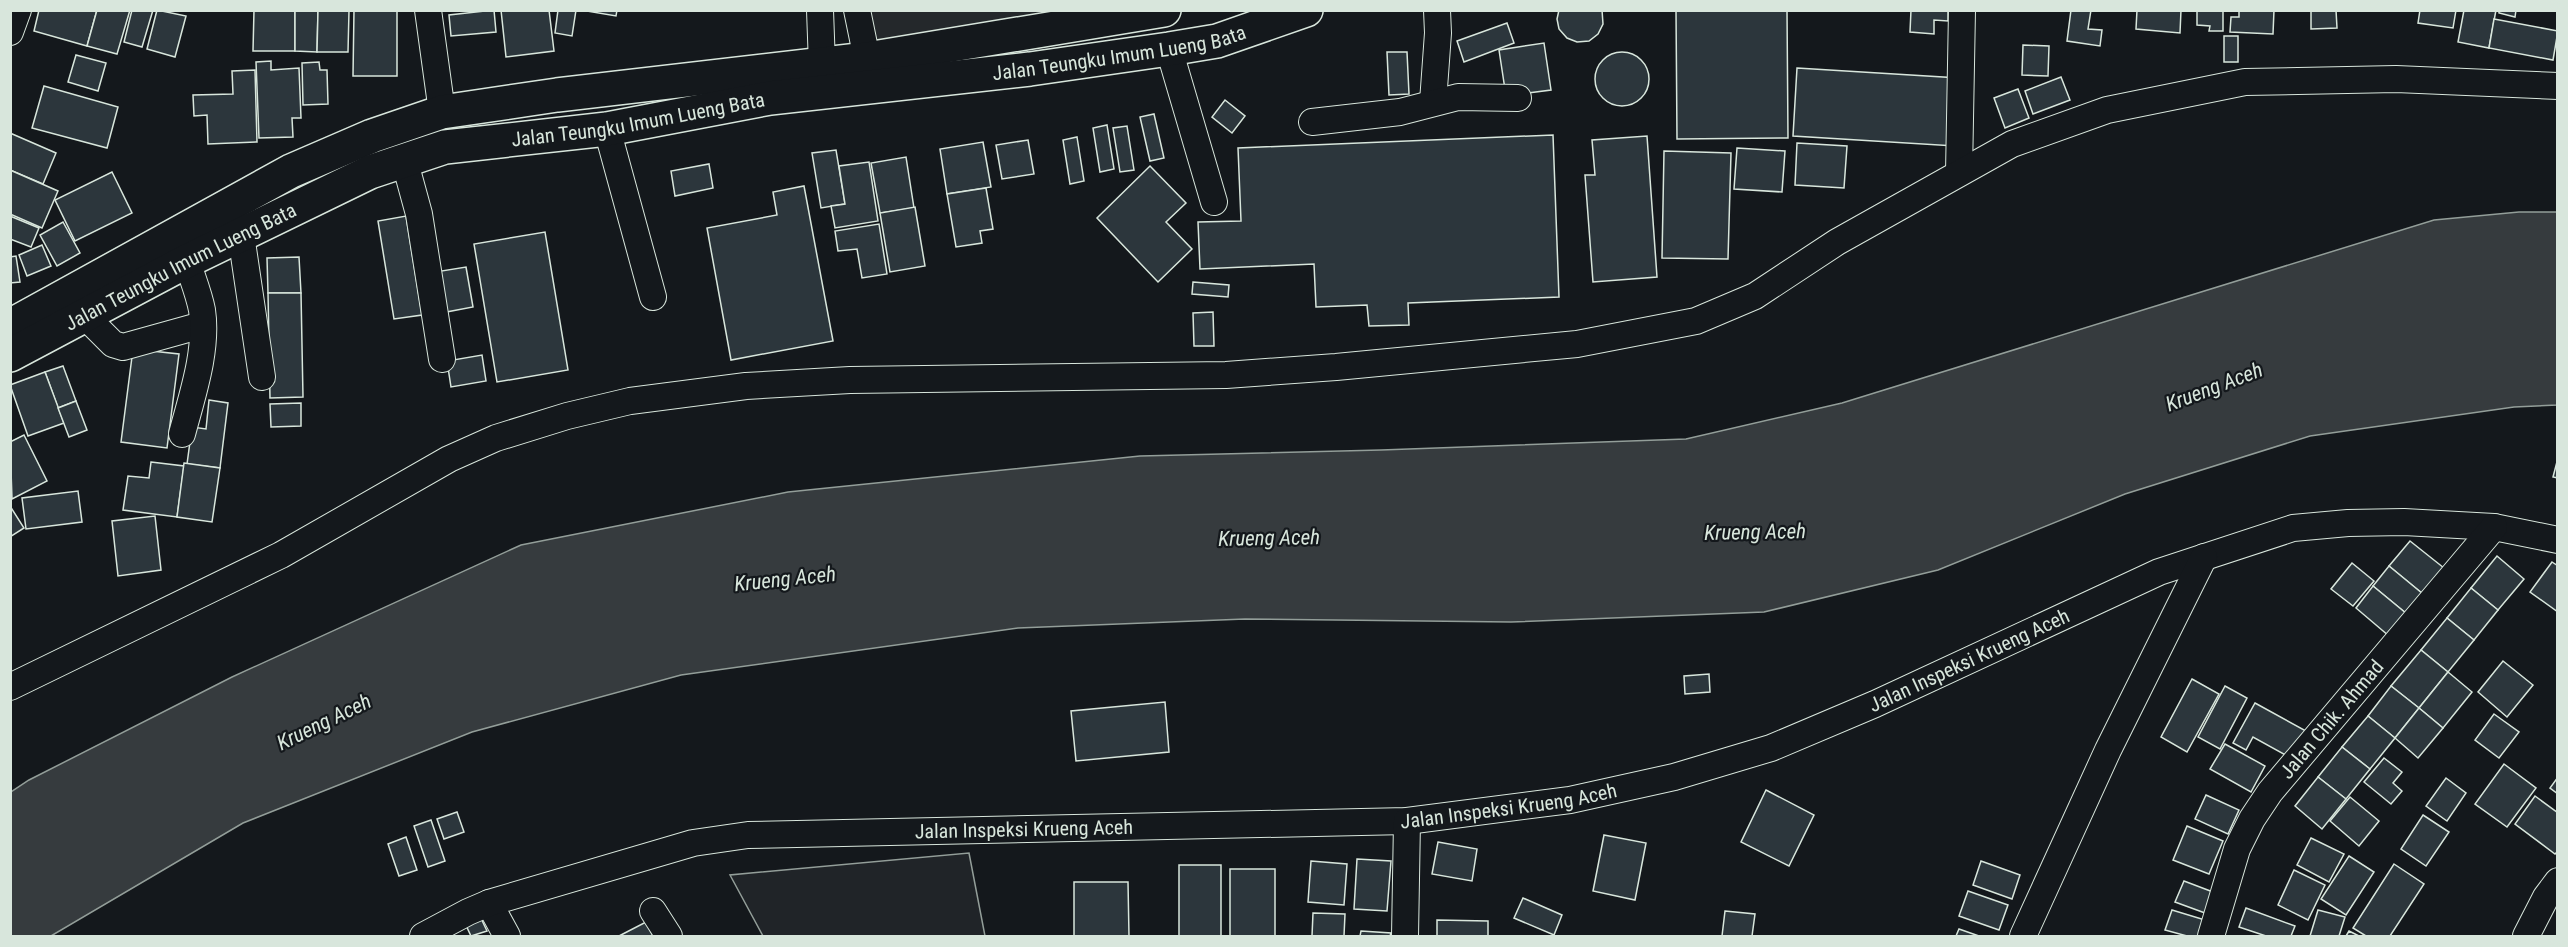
<svg xmlns="http://www.w3.org/2000/svg" width="2568" height="947" font-family="'Roboto Condensed',sans-serif">
<rect width="100%" height="100%" fill="#14181c"/>
<path fill="#202428" stroke="#939e99" stroke-width="1.5" d="M969 853 985 936H763L730 875Z"/>
<path fill="#24282b" stroke="#939e99" stroke-width="1.5" d="M1054 10 1055 20 867 50 861 11Z"/>
<path fill="#363b3e" stroke="#939e99" stroke-width="1.5" d="M2519 212H2557V405L2514 407 2310 436 2125 494 1938 570 1764 612 1511 622 1245 619 1018 628 681 675 472 732 243 823 51 936H11V792L29 780 232 677 521 545 788 492 1140 456 1381 450 1686 439 1842 403 2434 220Z"/>
<g fill="#2c363c" stroke="#d8e6dc" stroke-width="1.5">
<path d="M39 10H97L87 46 34 31Z"/>
<path d="M97 10H130L117 54 87 46Z"/>
<path d="M132 10H153L142 47 124 42Z"/>
<path d="M157 10 186 16 175 57 147 49Z"/>
<path d="M254 10H295V51H253Z"/>
<path d="M295 10H318L317 52 295 51Z"/>
<path d="M318 10 349 11 348 52H317Z"/>
<path d="M354 10H397V76H353Z"/>
<path d="M494 10 496 32 451 36 449 15Z"/>
<path d="M501 10H549L554 51 506 57Z"/>
<path d="M558 10H576L572 36 555 33Z"/>
<path d="M581 10H617L616 16Z"/>
<path d="M1559 10H1602L1603 24 1598 34 1589 41 1577 42 1567 38 1559 29 1557 19Z"/>
<path d="M1676 10H1787L1788 138 1677 139Z"/>
<path d="M1911 10H1948V21L1934 20V34L1910 32Z"/>
<path d="M2071 10H2091L2088 29 2102 30 2100 46 2067 41Z"/>
<path d="M2137 10H2181L2180 33 2136 29Z"/>
<path d="M2197 10H2223V31H2209L2210 26 2197 25Z"/>
<path d="M2239 10H2274L2273 34 2230 32 2231 17H2239Z"/>
<path d="M2311 10H2336L2337 28 2311 29Z"/>
<path d="M2420 10H2456L2453 28 2418 23Z"/>
<path d="M2464 10H2496L2489 48 2458 42Z"/>
<path d="M2499 10H2516L2515 17 2499 13Z"/>
<path d="M2494 19 2558 31 2553 60 2489 48Z"/>
<path d="M1507 23 1514 43 1464 62 1457 41Z"/>
<rect x="2224" y="36" width="14" height="26"/>
<path d="M1544 43 1551 90 1506 96 1499 50Z"/>
<path d="M2023 45 2049 46 2048 76 2022 75Z"/>
<circle cx="1622" cy="79" r="27"/>
<path d="M1387 52H1407L1409 94 1389 95Z"/>
<path d="M76 55 106 63 98 91 68 82Z"/>
<path d="M271 61V70L299 68 301 118H292L293 137 259 138 256 62Z"/>
<path d="M319 62 320 70H327L328 104 303 105 302 63Z"/>
<path d="M1797 68 1959 78 1955 146 1793 136Z"/>
<path d="M255 70 257 142 208 144 207 115 194 116 193 95 233 94 232 71Z"/>
<path d="M2061 77 2070 100 2033 114 2025 91Z"/>
<path d="M44 86 118 107 107 148 32 128Z"/>
<path d="M2018 89 2029 118 2005 128 1994 98Z"/>
<path d="M1225 100 1245 116 1232 133 1212 117Z"/>
<path d="M1154 114 1164 158 1150 161 1140 117Z"/>
<path d="M1107 125 1114 169 1100 172 1093 128Z"/>
<path d="M1127 126 1134 170 1120 172 1113 128Z"/>
<path d="M10 133 56 153 43 184 10 170Z"/>
<path d="M1553 135 1559 297 1408 303 1409 325 1369 326 1367 305 1316 307 1314 264 1200 269 1198 222 1241 221 1238 148Z"/>
<path d="M1647 136 1657 277 1593 282 1585 175H1595L1592 140Z"/>
<path d="M1077 137 1084 181 1070 184 1063 140Z"/>
<path d="M1028 140 1034 174 1002 179 996 145Z"/>
<path d="M983 142 991 187 947 194 940 149Z"/>
<path d="M1797 143 1847 146 1844 188 1795 185Z"/>
<path d="M1737 148 1785 151 1782 192 1734 189Z"/>
<path d="M836 150 845 204 821 208 812 153Z"/>
<path d="M1664 151 1731 153 1728 259 1662 258Z"/>
<path d="M906 157 914 208 880 213 871 163Z"/>
<path d="M869 162 878 221 835 228 831 206 845 204 839 166Z"/>
<path d="M709 164 713 188 675 196 671 171Z"/>
<path d="M1150 166 1186 203 1166 222 1192 249 1158 282 1097 218Z"/>
<path d="M10 170 58 191 42 228 10 214Z"/>
<path d="M112 172 132 213 75 241 55 200Z"/>
<path d="M804 186 833 341 731 360 707 228 777 215 773 192Z"/>
<path d="M986 188 993 229 980 231 982 243 956 247 947 194Z"/>
<path d="M915 207 925 266 890 272 880 213Z"/>
<path d="M10 216 39 228 31 247 10 239Z"/>
<path d="M406 216 422 315 394 319 378 221Z"/>
<path d="M63 222 80 253 57 266 40 235Z"/>
<path d="M879 224 887 274 862 278 857 249 838 251 835 231Z"/>
<path d="M545 232 568 370 497 382 474 244Z"/>
<path d="M42 245 51 266 27 276 19 255Z"/>
<path d="M16 256 20 282 10 283V257Z"/>
<path d="M299 257 301 293H268L267 258Z"/>
<path d="M466 267 473 307 441 313 435 272Z"/>
<path d="M1193 282 1229 285 1228 297 1192 294Z"/>
<path d="M268 293H301L303 397 270 398Z"/>
<path d="M1213 312 1214 346H1194L1193 313Z"/>
<path d="M133 349 179 354 167 448 121 442Z"/>
<path d="M482 355 486 381 451 387 447 361Z"/>
<path d="M63 366 76 401 58 408 45 372Z"/>
<path d="M45 372 64 423 28 436 10 385Z"/>
<path d="M209 400 228 403 220 468 187 464 192 427 206 429Z"/>
<path d="M76 401 87 430 69 437 58 408Z"/>
<path d="M301 403V426L271 427 270 404Z"/>
<path d="M24 435 47 481 12 499 10 442Z"/>
<path d="M2558 458V478L2553 477Z"/>
<path d="M151 462 184 466 177 517 123 510 128 476 149 478Z"/>
<path d="M184 463 220 468 212 522 177 517Z"/>
<path d="M78 491 82 522 26 529 22 498Z"/>
<path d="M10 506 24 528 10 537Z"/>
<path d="M155 516 161 570 118 576 112 521Z"/>
<path d="M2410 541 2444 568 2423 594 2389 566Z"/>
<path d="M2497 556 2524 579 2498 610 2471 588Z"/>
<path d="M2552 562 2558 566V612L2530 592Z"/>
<path d="M2352 563 2374 581 2353 606 2331 589Z"/>
<path d="M2389 566 2423 594 2407 614 2373 586Z"/>
<path d="M2373 586 2407 614 2389 636 2356 608Z"/>
<path d="M2471 588 2498 610 2474 640 2447 618Z"/>
<path d="M2447 618 2474 640 2448 672 2421 650Z"/>
<path d="M2421 650 2448 672 2419 708 2391 686Z"/>
<path d="M2503 661 2533 685 2507 717 2478 692Z"/>
<path d="M2448 672 2472 692 2443 728 2419 708Z"/>
<path d="M1709 674 1710 692 1685 694 1684 676Z"/>
<path d="M2192 679 2219 694 2187 752 2161 737Z"/>
<path d="M2225 686 2247 698 2220 749 2198 737Z"/>
<path d="M2391 686 2419 708 2395 738 2368 716Z"/>
<path d="M1165 702 1169 752 1076 761 1071 711Z"/>
<path d="M2255 703 2306 731 2291 758 2253 737 2246 750 2233 743Z"/>
<path d="M2419 708 2443 728 2418 758 2395 738Z"/>
<path d="M2494 714 2519 732 2499 758 2475 740Z"/>
<path d="M2368 716 2395 738 2370 769 2342 747Z"/>
<path d="M2225 744 2265 766 2251 792 2210 769Z"/>
<path d="M2342 747 2370 769 2346 799 2318 777Z"/>
<path d="M2384 758 2402 772 2393 783 2402 791 2391 804 2364 782Z"/>
<path d="M2504 764 2536 788 2507 827 2475 804Z"/>
<path d="M2318 777 2346 799 2322 829 2295 806Z"/>
<path d="M2558 777V794L2550 788Z"/>
<path d="M2446 778 2466 793 2447 821 2426 806Z"/>
<path d="M1766 790 1814 815 1789 866 1741 842Z"/>
<path d="M2206 795 2239 810 2228 834 2195 819Z"/>
<path d="M2535 796 2558 813V851L2555 854 2515 824Z"/>
<path d="M2350 797 2379 821 2359 846 2330 821Z"/>
<path d="M457 812 464 832 444 839 437 819Z"/>
<path d="M2423 815 2449 832 2426 866 2401 849Z"/>
<path d="M431 820 445 861 428 867 414 826Z"/>
<path d="M2187 826 2223 841 2209 874 2173 860Z"/>
<path d="M1604 835 1646 843 1635 900 1593 891Z"/>
<path d="M406 837 417 870 399 876 388 844Z"/>
<path d="M2311 838 2344 854 2329 882 2297 865Z"/>
<path d="M1438 842 1477 849 1472 881 1432 874Z"/>
<path d="M2349 856 2374 872 2346 915 2321 899Z"/>
<path d="M1357 859 1391 861 1387 911 1354 909Z"/>
<path d="M1311 861 1347 864 1344 905 1308 902Z"/>
<path d="M1981 861 2020 875 2012 899 1973 885Z"/>
<path d="M2394 864 2424 884 2390 936H2366L2353 928Z"/>
<rect x="1179" y="865" width="42" height="71"/>
<rect x="1230" y="869" width="45" height="67"/>
<path d="M2294 870 2325 885 2308 920 2278 905Z"/>
<path d="M2184 881 2213 892 2205 913 2175 902Z"/>
<path d="M1074 882H1128L1129 936H1074Z"/>
<path d="M1968 891 2008 905 1999 930 1959 916Z"/>
<path d="M1523 898 1562 915 1554 935 1514 918Z"/>
<path d="M2246 908 2295 926 2291 936H2266L2239 927Z"/>
<path d="M2172 910 2205 920 2200 936H2187L2165 930Z"/>
<path d="M2318 910 2345 917 2339 936H2310Z"/>
<path d="M1725 911 1755 914 1752 936H1722Z"/>
<path d="M1313 913 1345 914 1344 936H1312Z"/>
<path d="M479 914 487 931 471 936 464 921Z"/>
<path d="M1437 920 1488 921V936H1437Z"/>
<path d="M646 922 653 936H619Z"/>
<path d="M1959 929 1979 936H1956Z"/>
<path d="M1361 931 1391 933 1390 936H1360Z"/>
<path d="M2349 931 2359 936H2346Z"/>
</g>
<g fill="none" stroke-linecap="round" stroke-linejoin="round">
<g stroke="#d8e6dc" stroke-width="28">
<g id="minor">
<path d="M428 10 442 112"/>
<path d="M820 10 822 65"/>
<path d="M857 10 867 59"/>
<path d="M10 32 18 10"/>
<path d="M1169 49 1214 202"/>
<path d="M1433 102 1438 33 1437 10"/>
<path d="M1312 122 1400 112 1458 97 1518 98"/>
<path d="M607 129 653 297"/>
<path d="M404 159 419 214 442 359"/>
<path d="M1959 173 1962 10"/>
<path d="M241 235 262 377"/>
<path d="M84 315 113 344 123 347 202 325"/>
<path d="M182 434C192 396 208 350 202 310 199 294 192 277 187 261"/>
<path d="M10 687 281 555 449 459 496 438 567 416 630 401 746 386 850 380 1226 375 1336 367 1577 344 1696 321 1755 296 1837 242 2012 144 2107 110 2245 82 2396 79 2558 86"/>
<path d="M489 903 507 936"/>
<path d="M653 911 669 936"/>
<path id="s1" d="M423 936 468 912 489 903 693 843 748 835 1407 821 1570 800 1674 777 1771 748 1875 704 2159 572 2293 528 2348 523 2404 522 2494 527 2558 540"/>
<path d="M1405 936 1407 821"/>
<path d="M2023 936 2108 750 2204 557"/>
<path id="s2" d="M2211 936 2237 849 2252 819 2270 792 2494 527"/>
<path d="M2526 936 2546 897 2558 881"/>
</g>
</g>
<g stroke="#d8e6dc" stroke-width="36">
<g id="highway">
<path d="M10 326 291 171 372 136 442 112 557 95 867 59 1164 10"/>
<path id="s3" d="M10 355 187 261 370 172 445 147 607 129 770 98 1030 69 1169 49 1217 41 1306 10"/>
</g>
</g>
<use href="#minor" stroke="#14181c" stroke-width="26"/>
<use href="#highway" stroke="#14181c" stroke-width="33"/>
</g>
<g text-anchor="middle" dominant-baseline="central" stroke-width="4.5" stroke-linejoin="round" paint-order="stroke">
<g font-size="20" fill="#d8e6dc" stroke="#14181c">
<text stroke="none"><textPath href="#s3" startOffset="1164">Jalan Teungku Imum Lueng Bata</textPath></text>
<text stroke="none"><textPath href="#s3" startOffset="678">Jalan Teungku Imum Lueng Bata</textPath></text>
<text stroke="none"><textPath href="#s3" startOffset="192">Jalan Teungku Imum Lueng Bata</textPath></text>
<text stroke="none"><textPath href="#s1" startOffset="1590">Jalan Inspeksi Krueng Aceh</textPath></text>
<text stroke="none"><textPath href="#s2" startOffset="252">Jalan Chik. Ahmad</textPath></text>
<text stroke="none"><textPath href="#s1" startOffset="1104">Jalan Inspeksi Krueng Aceh</textPath></text>
<text stroke="none"><textPath href="#s1" startOffset="618">Jalan Inspeksi Krueng Aceh</textPath></text>
</g>
<g font-size="21" font-style="italic" fill="#d8e6dc" stroke="#14181c">
<text transform="translate(2214 387) rotate(-21)">Krueng Aceh</text>
<text transform="translate(1755 532) rotate(-1)">Krueng Aceh</text>
<text transform="translate(1269 538) rotate(-1)">Krueng Aceh</text>
<text transform="translate(785 579) rotate(-6)">Krueng Aceh</text>
<text transform="translate(324 722) rotate(-26)">Krueng Aceh</text>
</g>
</g>
<rect width="2568" height="947" fill="none" stroke="#d8e6dc" stroke-width="24"/>
</svg>
